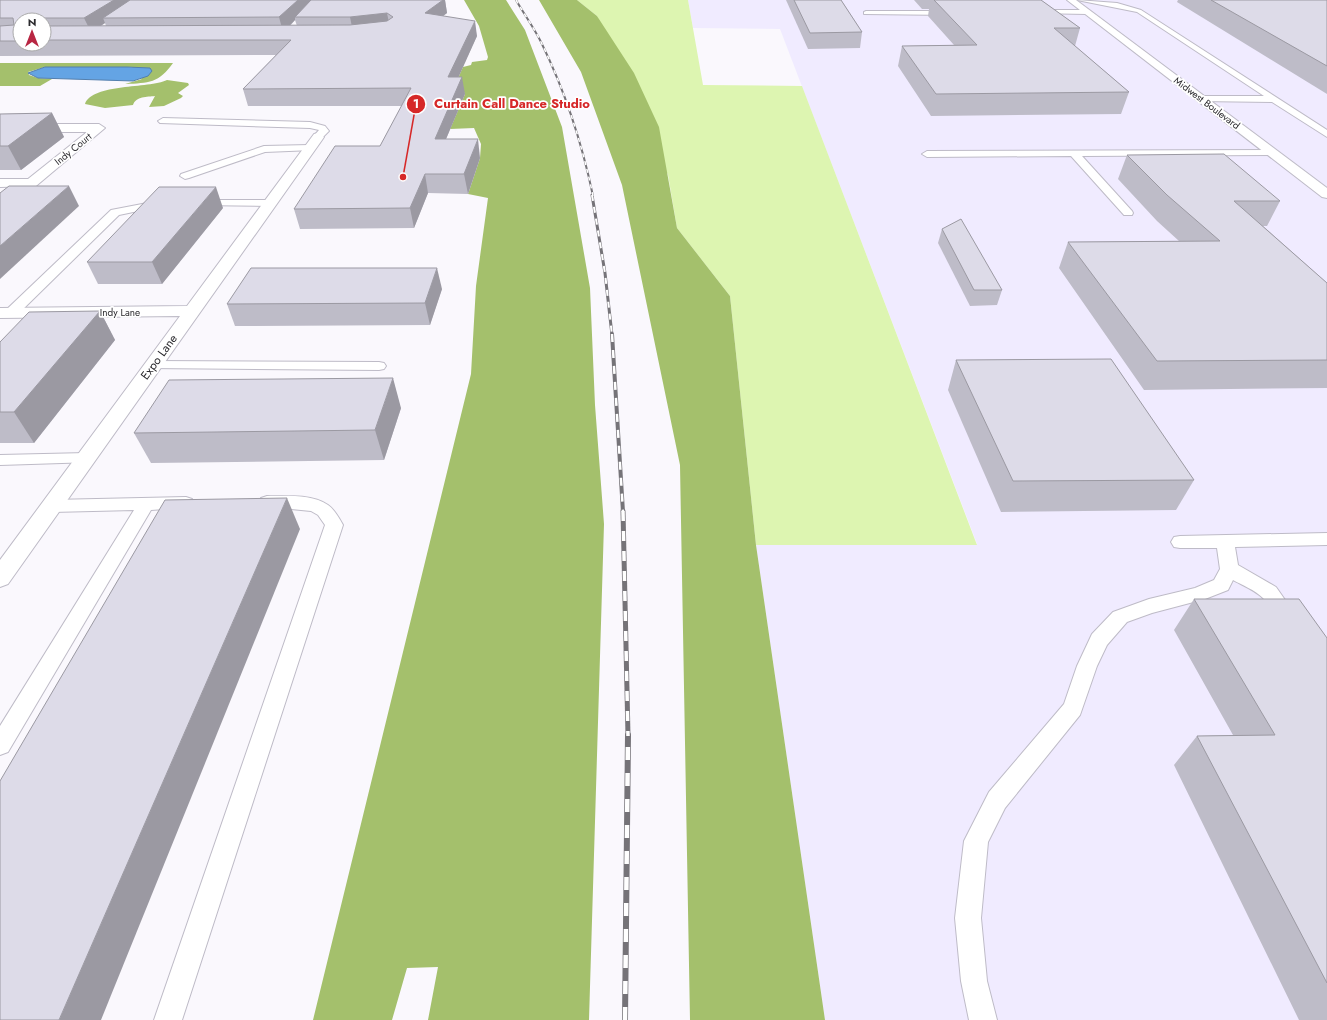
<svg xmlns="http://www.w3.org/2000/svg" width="1327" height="1020" font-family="Jost,sans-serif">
<rect width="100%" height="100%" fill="#faf8fd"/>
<path fill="#f0ebff" d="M688 0H1327V1020H825L756 545 977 544 780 29 693 28Z"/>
<path fill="#ddf5b1" d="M577 0H688L703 85 802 86 977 545H756L730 296 677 228 668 175 597 16Z"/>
<g fill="#a4c06c">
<path d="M464 0H506L525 30 562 127 590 288 595 405 604 524 589 1020H428L438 967 407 968 392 1020H313L471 374 476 286 488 198 468 194 480 158 481 144 474 128 450 129 465 94H451L463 67 471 65 472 62 487 60 488 57 479 26Z"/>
<path d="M539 0H577L597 16 634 73 659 127 677 228 730 296 756 545 825 1020H690L680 465 622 185 581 72Z"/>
<path d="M0 63H173C159 83 149 83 125 84L142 79 132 67H45L28 72 29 75 38 78 52 79 40 86H0Z"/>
<path d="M167 80 188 83 189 85 178 93 183 96 181 98 164 106 149 107 155 96C147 97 136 96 133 105L105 108 85 104C93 83 148 89 167 80Z"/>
</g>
<path fill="#64a4e4" stroke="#537fad" d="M45 67H127L150 68 152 71 148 76 133 81 38 78 28 73Z"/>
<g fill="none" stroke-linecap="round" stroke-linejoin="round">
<g stroke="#bebbc7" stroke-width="2">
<g id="service">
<path d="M1077 0 1117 3 1141 10 1327 130V137L1272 102 1199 101V97L1202 96H1264L1137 12Z"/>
<path d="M1035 10H1087L1090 12 1087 14 1033 13V11Z"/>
<path d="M866 11H951L954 13 951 15 864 14V12Z"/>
<path d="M163 118 310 122 325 126 329 131 321 139 318 140 313 137 319 130 310 128 160 123 158 121Z"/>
<path d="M310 145 315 148 313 150 265 152 189 178 185 179 180 176 181 174 264 146Z"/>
<path d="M1273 150 1276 151 1278 153 1276 155 1082 156 1132 211 1133 213 1132 215H1124L1071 156 927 157 922 154 927 151Z"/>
<path d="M163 200 167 201 168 203 167 205 119 215 16 316H6L5 313 6 310 111 210Z"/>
<path d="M200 200H270L275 203 270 206 196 205 195 203 196 201Z"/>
<path d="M153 361 379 362 384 363 386 366 384 369 379 370 148 368 146 365 148 362Z"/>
<path d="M87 453 93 454 95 458 93 462 0 465V455Z"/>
<path d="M267 496C285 496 312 494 328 505 335 510 339 518 343 525L182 1020H154L325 525 318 515 311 511 261 506 259 502 261 498Z"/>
<path d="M186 497 192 499 194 503 192 507 151 510 8 752 0 755V726L134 510 52 512 46 510 44 506 46 502 52 500Z"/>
<path d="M1327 533V545L1235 547 1238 565 1276 587 1297 617 1294 622C1276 628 1273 608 1263 598 1255 590 1242 585 1233 580L1228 590 1205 599 1152 613 1127 622 1107 645 1097 666 1080 715 1005 808 988 842 981 918 987 981 997 1020H969L961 981 955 918 964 841 989 792 1064 704 1077 666 1092 634 1113 612 1149 599 1195 588 1214 580 1220 569 1217 548H1180L1174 547 1171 542 1174 537 1180 536Z"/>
</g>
</g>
<g stroke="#bebbc7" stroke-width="2">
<g id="minor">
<path d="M1067 0H1076L1327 188V198L1322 197Z"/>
<path d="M0 124H99L105 128 36 186 0 187V179H28L87 132H0Z"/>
<path d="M318 133 324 137 322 140 8 584 0 587V560L180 316 0 318V308L187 306 314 134Z"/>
</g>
</g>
<use href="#service" fill="#fff" fill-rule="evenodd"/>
<use href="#minor" fill="#fff" fill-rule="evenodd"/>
<g stroke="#757378" stroke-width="2">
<path id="rail-far4" d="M516 0C524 14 534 28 541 42 565 91 582 143 593 196"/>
</g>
<g stroke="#757378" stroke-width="3">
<path id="rail-far3" d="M592 195 605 273 612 335"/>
</g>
<g stroke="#757378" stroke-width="4">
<path id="rail-far2" d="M612 334 623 512"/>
</g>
<g stroke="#757378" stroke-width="5">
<path id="rail-far1" d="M623 511 628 736"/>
</g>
<g stroke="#757378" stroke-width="6">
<path id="rail" d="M625 1020 628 735"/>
</g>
<use href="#rail-far4" stroke="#fff" stroke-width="1.5" stroke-dasharray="4" stroke-linecap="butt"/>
<use href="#rail-far3" stroke="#fff" stroke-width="2" stroke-dasharray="6" stroke-linecap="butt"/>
<use href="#rail-far2" stroke="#fff" stroke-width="2.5" stroke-dasharray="8" stroke-linecap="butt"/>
<use href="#rail-far1" stroke="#fff" stroke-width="3.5" stroke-dasharray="10" stroke-linecap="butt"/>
<use href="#rail" stroke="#fff" stroke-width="4.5" stroke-dasharray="13" stroke-linecap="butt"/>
</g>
<g fill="#bebcc8" fill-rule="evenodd">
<path d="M0 0H445L447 13 443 16 477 36 458 77 465 94 446 139 480 158 468 194 428 193 414 228 300 229 294 209 380 146 402 106H248L243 89 276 55 0 56ZM20 20H44V44H20ZM295 20 297 26H290ZM105 23 106 26H101Z"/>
<path d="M786 0H841L862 32 860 48 808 49Z"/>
<path d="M914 0H1041L1080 28 1075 46 1129 92 1121 114 931 116 898 66 902 46 954 45 928 16 929 9H922Z"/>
<path d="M1178 0H1327V94L1177 2Z"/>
<path d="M52 113 64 137 21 170H0V114Z"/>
<path d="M1127 155 1280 201 1267 226H1263L1327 283V388L1144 390 1059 268 1068 242 1179 241 1157 221 1118 179Z"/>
<path d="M223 208 162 284H98L87 262Z"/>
<path d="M942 229 1002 290 997 305 970 306 938 243Z"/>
<path d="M442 289 430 325 235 326 227 304Z"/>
<path d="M100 311 115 340 34 443H0V342Z"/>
<path d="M956 360 1194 480 1176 510 1001 512 948 390Z"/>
<path d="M401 408 384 460 151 463 134 433Z"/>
<path d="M1194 599 1327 638V1020H1299L1174 765 1197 736 1233 735 1174 630Z"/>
</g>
<g fill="#9b99a2">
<path d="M114 0H143L103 18 105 23 91 32 84 18Z"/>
<path d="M298 0H316L295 17V20L283 32 279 17Z"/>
<path d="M443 0H445L447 13 427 28 425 13Z"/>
<path d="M387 13 390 28 353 32 350 17Z"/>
<path d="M475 21 477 36 451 94 448 77Z"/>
<path d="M462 77 465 94 438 158 435 139Z"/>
<path d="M52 113 64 137 21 170 8 146Z"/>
<path d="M478 139 480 158 468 194 464 174Z"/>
<path d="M425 174 428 193 414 228 410 208Z"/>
<path d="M69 186 79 206 0 279V246Z"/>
<path d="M216 187 223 208 162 284 152 262Z"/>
<path d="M437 268 442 289 430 325 425 303Z"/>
<path d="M100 311 115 340 34 443 14 412Z"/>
<path d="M393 378 401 408 384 460 375 430Z"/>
<path d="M287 498 300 529 101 1020H59Z"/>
</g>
<g fill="#dddbe8" stroke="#9b99a2">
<path d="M0 0H114L84 18H37V20H20V41H0V26L14 25 13 18H0Z"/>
<path d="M130 0H298L279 17 103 18Z"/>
<path d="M311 0H443L425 13 475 21 448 77H462L435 139H478L464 174H425L410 208 294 209 335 146H380L411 88 243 89 291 40H44V26L350 25 387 21 393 17 387 13 350 17H295Z"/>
<path d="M794 0H841L862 32 810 33Z"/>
<path d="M934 0H1041L1080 28H1054L1129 92 936 94 902 46 977 45Z"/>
<path d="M1211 0H1327V66Z"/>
<path d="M52 113 8 146H0V114Z"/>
<path d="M1224 154 1280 201H1234L1327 283V360L1157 361 1068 242 1220 241 1167 195 1127 155Z"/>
<path d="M9 186H69L0 246V193Z"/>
<path d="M159 187H216L152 262H87Z"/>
<path d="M961 219 1002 290H974L942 229Z"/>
<path d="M251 268H437L425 303 227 304Z"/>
<path d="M100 311 14 412H0V342L29 312Z"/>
<path d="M1111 359 1194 480 1013 481 956 360Z"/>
<path d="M393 378 375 430 134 433 169 380Z"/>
<path d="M287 498 59 1020H0V781L165 500Z"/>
<path d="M1194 599H1299L1327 638V983L1197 736 1275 735Z"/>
</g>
<g text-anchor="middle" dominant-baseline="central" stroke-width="3.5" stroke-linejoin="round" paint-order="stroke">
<g font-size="10" fill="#2b2a2e" stroke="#fff">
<text transform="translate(1207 103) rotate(37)">Midwest Boulevard</text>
<text transform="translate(73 149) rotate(-39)">Indy Court</text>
<text x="120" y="312">Indy Lane</text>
</g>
<g font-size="12" fill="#2b2a2e" stroke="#fff">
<text transform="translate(159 357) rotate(-54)">Expo Lane</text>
</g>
</g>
<path fill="none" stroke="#d62828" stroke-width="1.5" d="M403 177L416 104"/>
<g fill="#d62828" stroke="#fff" stroke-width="1.5">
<circle cx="403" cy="177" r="4"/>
<circle cx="416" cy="104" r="10"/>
</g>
<g font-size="12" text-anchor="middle" font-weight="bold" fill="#fff">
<text x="416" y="108">1</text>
</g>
<g font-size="13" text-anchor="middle" font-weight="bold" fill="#d62828" stroke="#fff" stroke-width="3.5" stroke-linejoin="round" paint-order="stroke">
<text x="512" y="108">Curtain Call Dance Studio</text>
</g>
<g transform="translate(32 32)"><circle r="19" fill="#ffffff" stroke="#aaaaab"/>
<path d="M0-3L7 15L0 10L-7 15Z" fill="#b82643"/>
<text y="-6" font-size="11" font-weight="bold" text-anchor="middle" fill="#2b2a2e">N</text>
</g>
</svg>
